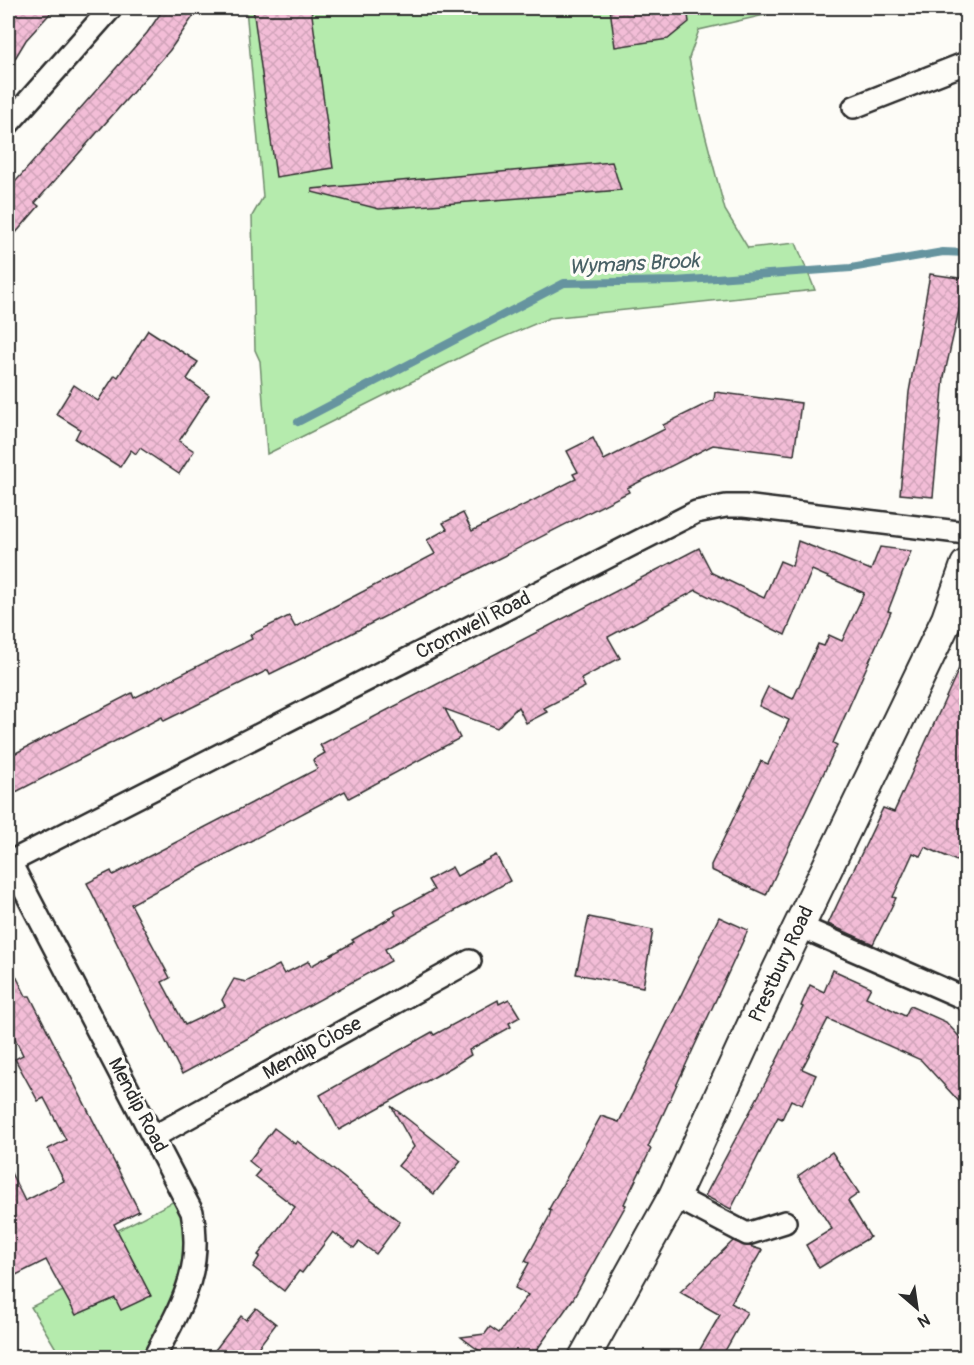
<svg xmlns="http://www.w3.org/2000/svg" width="974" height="1365" font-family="Pangolin,sans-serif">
<defs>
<pattern id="building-cross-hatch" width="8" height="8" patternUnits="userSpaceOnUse" patternTransform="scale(1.5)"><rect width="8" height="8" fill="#f3bdd7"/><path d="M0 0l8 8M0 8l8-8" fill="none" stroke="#d0a3b9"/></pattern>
</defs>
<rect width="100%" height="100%" fill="#fdfcf7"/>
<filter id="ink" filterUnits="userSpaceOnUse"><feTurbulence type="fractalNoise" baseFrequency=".0167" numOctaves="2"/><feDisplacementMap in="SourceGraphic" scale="12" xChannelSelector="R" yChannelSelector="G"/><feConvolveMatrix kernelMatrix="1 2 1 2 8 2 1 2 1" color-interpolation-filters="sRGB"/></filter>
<g filter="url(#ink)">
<g fill="#b5ebad" stroke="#708b6c" stroke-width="1.5">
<path d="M246 8H795L699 30 689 58 699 111 725 210 748 248 796 243 815 290 549 318 485 345 267 454 260 361 255 350 252 216 263 197Z"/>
<path d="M184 1196 196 1257 154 1357H61L31 1307 63 1291 95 1242Z"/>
</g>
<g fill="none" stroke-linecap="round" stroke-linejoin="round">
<path stroke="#66949f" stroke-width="8" d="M298 422 564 283 675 281 851 268 943 252 966 253"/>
</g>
<g fill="url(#building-cross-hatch)" stroke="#2b2b2b" stroke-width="1.5">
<path d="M8 8H55L26 40 8 70Z"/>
<path d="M164 8H199L170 50 35 203 39 206 8 242V190L147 33Z"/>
<path d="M253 8H311L333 168 276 177Z"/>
<path d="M610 8H687L689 22 668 39 615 47Z"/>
<path d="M612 162 621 190 379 209 312 192V189Z"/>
<path d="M930 274 966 279 944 377 933 497 900 494 909 392Z"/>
<path d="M148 330 198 362 187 379 209 395 179 441 194 451 179 474 140 448 136 454 131 450 120 467 75 439 80 429 56 414 74 385 98 401 115 375 118 377Z"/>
<path d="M715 392 801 403 794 455 713 445 627 488 629 492 315 652 270 674 268 670 164 721 162 717 8 796V757L132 693 134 698 252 639 250 635 289 616 295 627 320 614 435 554 427 540 447 529 443 523 463 513 472 531 576 479 573 474 578 472 567 451 593 438 604 460 665 429 663 425 714 400Z"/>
<path d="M798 541 871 570 880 547 911 551 888 611 891 612 833 743 837 745 766 895 711 870V865L761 761 768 764 789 720 759 706 768 687 793 699 818 644 824 646 829 635 842 641 864 593 812 570 785 635 696 590 608 637 620 658 581 679 585 687 544 708 547 712 526 723 518 707 497 728 445 709 460 738 349 798 345 791 131 904 170 978 162 982 185 1025 225 1006 222 1000 234 979 246 982 279 965 284 974 309 961 311 966 354 942 352 940 396 915 394 911 434 890 428 880 452 867 457 876 496 855 510 881 385 949 391 961 182 1074 87 883 111 871 113 875 317 769 313 760 325 753 320 745 699 548 712 573 764 598 780 561 792 566Z"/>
<path d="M966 653V865L925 847 920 856 913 853 893 897 896 898 873 944 828 924 883 808 894 812Z"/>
<path d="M589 917 653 930 643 987 576 974Z"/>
<path d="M719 917 748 930 648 1147 651 1149 624 1204 626 1205 573 1299 531 1358H489L461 1337 485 1334 490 1327 499 1333 528 1295 515 1288 529 1263 525 1261 549 1217 551 1210 549 1209 601 1116 619 1122Z"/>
<path d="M8 960 26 996H30L139 1211 114 1224 151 1296 121 1310 115 1298 76 1315 46 1260 8 1279V1167L25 1201 64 1181 48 1149 66 1140 44 1098 38 1101 15 1059 23 1055 8 1024Z"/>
<path d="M833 970 871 987 866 997 905 1016 910 1006 946 1022 966 1044V1109L921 1060 828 1019 802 1069 816 1075 802 1105 791 1100 782 1119 778 1117 731 1209 705 1196 769 1076 803 1007 801 1006 810 985 824 992Z"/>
<path d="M509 999 520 1017 509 1023 511 1027 469 1050 471 1055 452 1067 339 1130 320 1095 432 1032 434 1035 498 1000 499 1004Z"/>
<path d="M391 1106 461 1161 434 1194 398 1166 414 1147Z"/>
<path d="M274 1128 295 1144 297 1141 400 1222 376 1254 359 1242 354 1248 333 1232 302 1273 299 1271 284 1291 253 1267 260 1256 258 1255 295 1207 255 1176 260 1170 249 1161Z"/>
<path d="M832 1152 859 1193 848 1201 870 1237 819 1268 806 1245 832 1229 798 1176Z"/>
<path d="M733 1241 762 1250 731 1303 747 1312 721 1358H695L720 1315 680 1292Z"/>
<path d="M256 1308 276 1324 250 1358H209L241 1316 246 1320Z"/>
</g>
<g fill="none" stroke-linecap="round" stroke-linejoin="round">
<g stroke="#2b2b2b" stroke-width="26">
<g id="minor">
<path d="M854 107 966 63"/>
<path d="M8 124 111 8"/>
<path d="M10 862 192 1212C204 1271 180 1307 154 1358"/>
<path d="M8 863 696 512 726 506H744L966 533"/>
<path d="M799 926 966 999"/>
<path d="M155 1136 470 961"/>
<path d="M674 1196 747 1234 785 1222"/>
</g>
</g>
<g stroke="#2b2b2b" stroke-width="34">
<path id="secondary" d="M584 1358 674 1196 775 976 947 619 966 565"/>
</g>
<use href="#minor" stroke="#fdfcf7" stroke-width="21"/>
<use href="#secondary" stroke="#fdfcf7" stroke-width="30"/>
</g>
</g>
<g text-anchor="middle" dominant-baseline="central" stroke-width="6" stroke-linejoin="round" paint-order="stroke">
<g font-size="20" fill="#2b2b2b" stroke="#fdfcf7">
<text transform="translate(473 625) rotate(-27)">Cromwell Road</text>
<text transform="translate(781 964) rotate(-65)">Prestbury Road</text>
<text transform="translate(312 1048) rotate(-29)">Mendip Close</text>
<text transform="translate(138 1105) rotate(62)">Mendip Road</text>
</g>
<g font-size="21" font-style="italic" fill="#486065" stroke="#fdfcf7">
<text transform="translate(634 264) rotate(-3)">Wymans Brook</text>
</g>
</g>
<rect width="974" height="1365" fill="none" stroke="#fdfcf7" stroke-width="30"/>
<rect x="15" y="15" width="944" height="1335" fill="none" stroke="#2b2b2b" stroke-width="2" filter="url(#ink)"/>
<g transform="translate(917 1308) rotate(151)" stroke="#fdfcf7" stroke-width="4.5" paint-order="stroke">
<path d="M0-4.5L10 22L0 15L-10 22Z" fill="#2b2b2b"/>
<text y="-9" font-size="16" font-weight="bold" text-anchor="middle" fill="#2b2b2b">N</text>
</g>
</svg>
